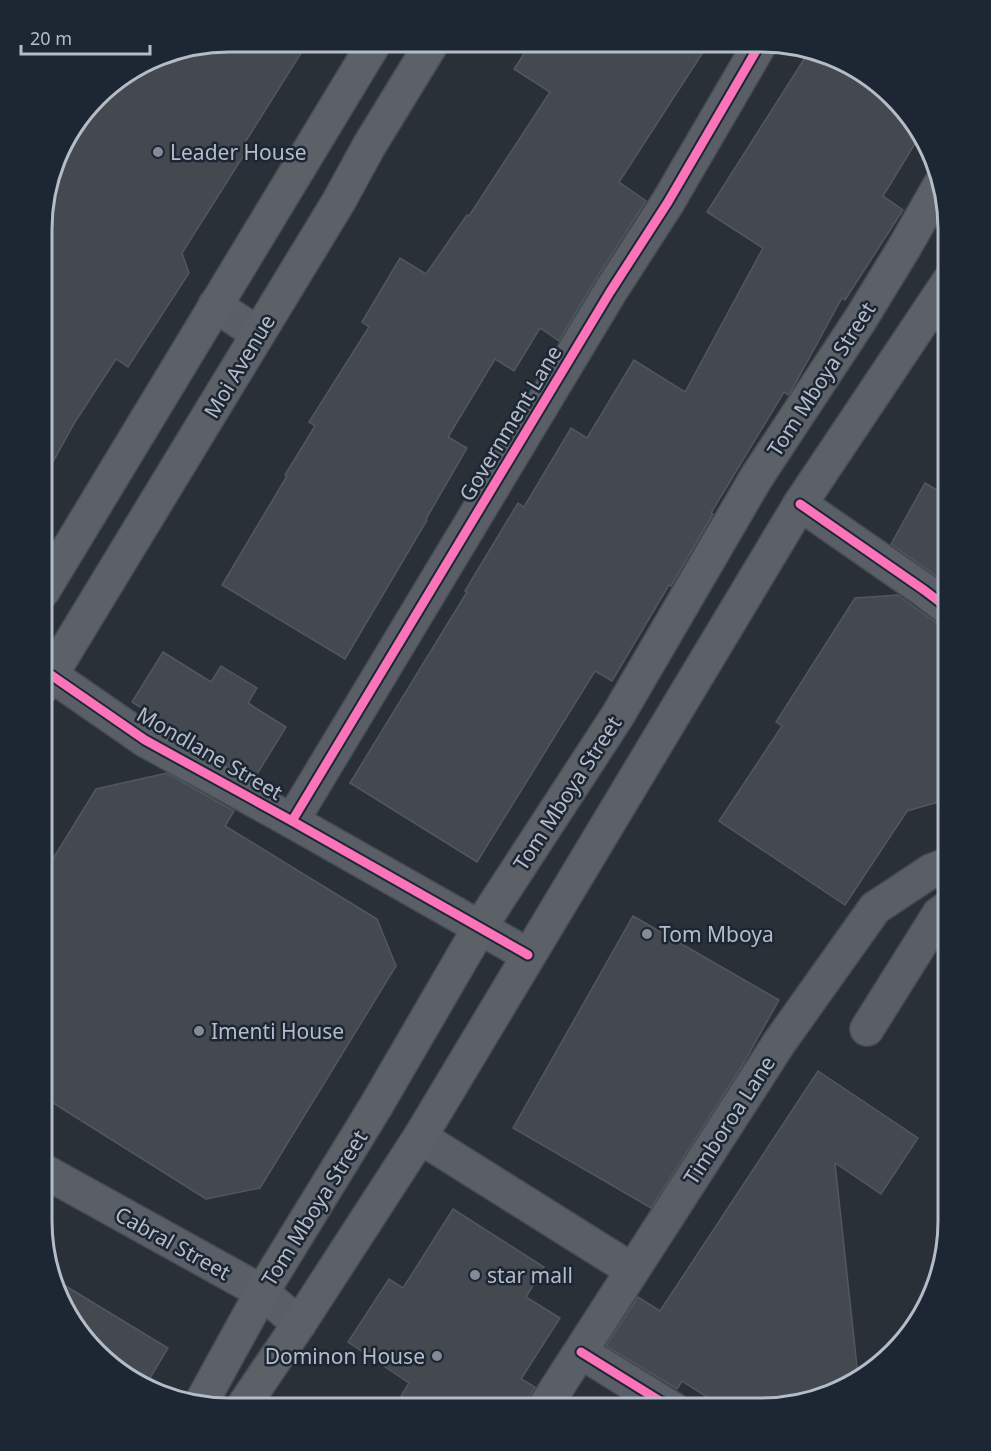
<svg xmlns="http://www.w3.org/2000/svg" width="991" height="1451" font-family="'Noto Sans',sans-serif">
<rect width="100%" height="100%" fill="#2a3038"/>
<g fill="#444950" stroke="#52575f" stroke-width="1.5">
<path d="M230 42H308L244 144 249 147 182 253 189 273 128 367 116 359 75 422 43 480 44 205 49 190 68 158 67 157 112 85 169 52Z"/>
<path d="M531 43H709L619 182 646 201 594 282 559 341 540 328 514 371 495 359 448 437 467 448 426 519 427 520 345 659 222 585 287 476 285 475 315 426 309 422 369 327 362 322 400 258 426 274 467 215 469 216 550 92 514 69Z"/>
<path d="M808 53 875 81 919 137 883 196 903 210 845 300 842 298 791 391 788 395 784 392 711 513 713 514 671 586 669 585 612 681 595 671 477 862 350 783 467 592 465 591 518 503 524 507 571 428 587 438 634 360 685 392 763 248 707 212Z"/>
<path d="M925 483 949 497V585L891 544Z"/>
<path d="M898 595 938 624 949 627V799L907 811 845 905 719 821 782 726 776 722 855 598Z"/>
<path d="M163 652 211 682 221 666 257 688 248 703 286 727 254 779 222 761 225 760 132 702Z"/>
<path d="M167 773 234 811 225 826 377 919 396 966 260 1188 206 1199 42 1096 43 875 96 789Z"/>
<path d="M633 916 779 1000 742 1066 651 1208 513 1128Z"/>
<path d="M818 1071 918 1138 881 1194 835 1163 858 1376 833 1395 762 1409H726L682 1381 677 1389 606 1346 638 1297 660 1311Z"/>
<path d="M453 1209 544 1267 526 1297 560 1318 521 1379 535 1387 528 1398 525 1408H394L409 1383 348 1342 389 1279 403 1288Z"/>
<path d="M54 1279 168 1348 147 1383 116 1370 56 1293Z"/>
</g>
<g fill="none" stroke-linecap="round" stroke-linejoin="round">
<g stroke="#484c53" stroke-width="36">
<g id="minor">
<path d="M215 305 258 334"/>
<path d="M800 504 924 590 949 609"/>
<path d="M51 675 145 740 292 821 528 955"/>
<path d="M292 821 610 292 668 202 760 44"/>
<path d="M867 1029 939 914 949 907"/>
<path d="M420 1137 632 1270"/>
<path d="M42 1170 262 1292 299 1324"/>
<path d="M581 1352 673 1409"/>
<path d="M544 1408 779 1043 875 908 931 871 949 864"/>
</g>
</g>
<g stroke="#484c55" stroke-width="36">
<g id="major">
<path d="M43 591 375 42"/>
<path d="M43 687 51 675 339 201 369 146 432 43"/>
<path d="M200 1405 262 1292 376 1106 480 927 618 715 756 478 860 320 904 248 940 185"/>
<path d="M242 1408 299 1324 420 1137 800 504 949 281"/>
</g>
</g>
<use href="#minor" stroke="#5a5e66" stroke-width="33"/>
<use href="#major" stroke="#5c6168" stroke-width="33"/>
<g stroke="#1d2633" stroke-width="13">
<g id="cycleway">
<path d="M800 504 924 590 949 609"/>
<path d="M51 675 145 740 292 821 528 955"/>
<path d="M292 821 610 292 668 202 760 44"/>
<path d="M581 1352 673 1409"/>
</g>
</g>
<use href="#cycleway" stroke="#fb73b8" stroke-width="9"/>
</g>
<g fill="#848b96" stroke="#1d2633" stroke-width="2">
<circle cx="158" cy="152" r="6"/>
<circle cx="647" cy="934" r="6"/>
<circle cx="199" cy="1031" r="6"/>
<circle cx="475" cy="1275" r="6"/>
<circle cx="437" cy="1356" r="6"/>
</g>
<g text-anchor="middle" dominant-baseline="central" stroke-width="5" stroke-linejoin="round" paint-order="stroke">
<g font-size="21" fill="#b4bcc9" stroke="#1d2633" text-anchor="start">
<text x="170" y="152">Leader House</text>
<text x="659" y="934">Tom Mboya</text>
<text x="211" y="1031">Imenti House</text>
<text x="487" y="1275">star mall</text>
<text x="425" y="1356" text-anchor="end">Dominon House</text>
</g>
<g font-size="21" fill="#b4bcc9" stroke="#1d2633">
<text transform="translate(239 366) rotate(-59)">Moi Avenue</text>
<text transform="translate(821 379) rotate(-57)">Tom Mboya Street</text>
<text transform="translate(510 423) rotate(-59)">Government Lane</text>
<text transform="translate(210 753) rotate(30)">Mondlane Street</text>
<text transform="translate(567 793) rotate(-57)">Tom Mboya Street</text>
<text transform="translate(729 1120) rotate(-57)">Timboroa Lane</text>
<text transform="translate(314 1208) rotate(-58)">Tom Mboya Street</text>
<text transform="translate(173 1243) rotate(29)">Cabral Street</text>
</g>
</g>
<path d="M0 0H991V1451H0ZM229 52H761A177 177 0 0 1 938 229V1221A177 177 0 0 1 761 1398H229A177 177 0 0 1 52 1221V229A177 177 0 0 1 229 52Z" fill="#1d2633" fill-rule="evenodd"/>
<path fill="none" stroke="#b4bcc9" stroke-width="3" d="M229 52H761A177 177 0 0 1 938 229V1221A177 177 0 0 1 761 1398H229A177 177 0 0 1 52 1221V229A177 177 0 0 1 229 52Z"/>
<path d="M21 45v9h129v-9" fill="none" stroke="#b4bcc9" stroke-width="3"/>
<text x="30" y="45" font-size="18" fill="#b4bcc9" stroke="#1d2633" stroke-width="4.5" paint-order="stroke">20 m</text>
</svg>
